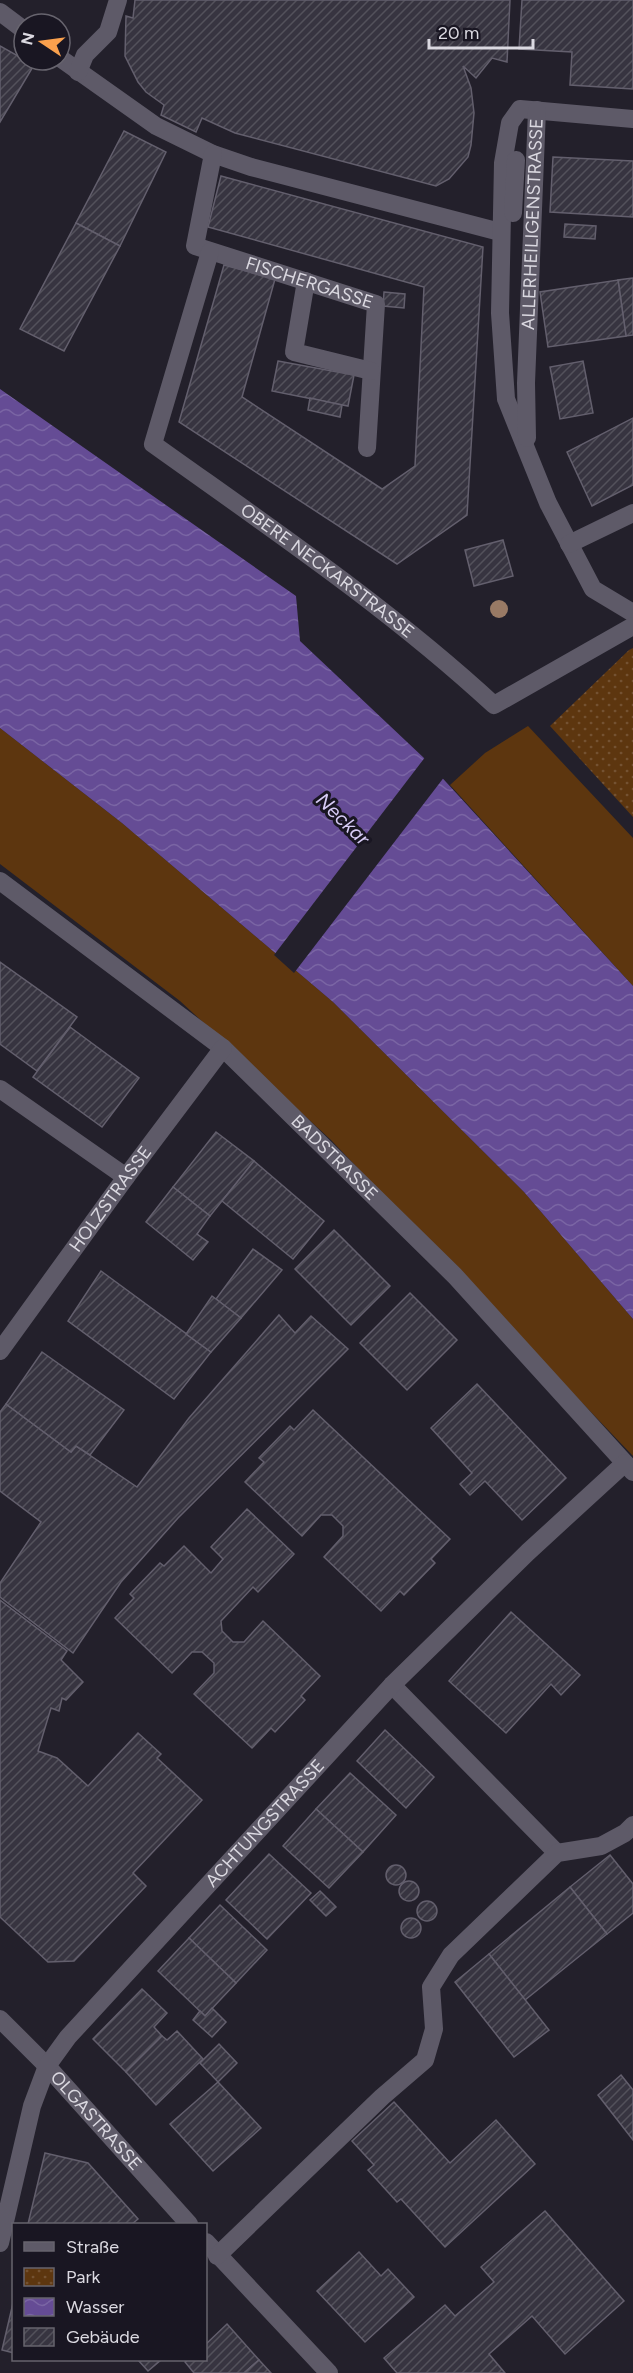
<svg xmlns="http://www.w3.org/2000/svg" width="633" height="2373" font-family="Figtree,sans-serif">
<defs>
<pattern id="park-dots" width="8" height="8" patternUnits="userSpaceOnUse" patternTransform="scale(1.5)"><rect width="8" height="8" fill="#5d360f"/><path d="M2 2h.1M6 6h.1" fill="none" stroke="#745232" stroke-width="1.8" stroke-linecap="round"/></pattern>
<pattern id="water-waves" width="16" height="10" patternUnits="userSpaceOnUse" patternTransform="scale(1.5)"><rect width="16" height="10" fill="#654c95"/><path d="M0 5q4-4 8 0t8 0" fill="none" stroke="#7a65a4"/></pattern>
<pattern id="building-hatch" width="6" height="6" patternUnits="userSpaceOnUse" patternTransform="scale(1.5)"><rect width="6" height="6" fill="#373440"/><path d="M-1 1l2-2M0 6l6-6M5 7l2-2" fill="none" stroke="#53515b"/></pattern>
</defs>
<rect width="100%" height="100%" fill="#23202b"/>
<g fill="#5d360f">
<path d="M528 726 633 838V986L450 785 485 753Z"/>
<path d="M0 728 122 823 333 1002 524 1192 633 1319V1456L331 1140 180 1001 0 864Z"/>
</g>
<path fill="url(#park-dots)" d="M633 648V817L550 726 629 650Z"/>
<path fill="url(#water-waves)" d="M0 389 296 596 300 641 424 758 633 986V1319L524 1192 333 1002 122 823 0 728Z"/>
<path fill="#23202b" d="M426 756 445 776 294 973 274 955Z"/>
<g fill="url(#building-hatch)" stroke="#635f6d" stroke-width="1.5">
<path d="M135 0H510L507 62 492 58 476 78 463 66 471 88 474 113 471 145 468 157 449 179 436 186 235 133 202 118 196 132 161 115 164 105 146 92 138 82 125 56 126 16 133 18Z"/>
<path d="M522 0H633V89L570 85 572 52 519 49Z"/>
<path d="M0 46 34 65 0 122Z"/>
<path d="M124 131 166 152 120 246 76 223Z"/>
<path d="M553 157 633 161V217L550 212Z"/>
<path d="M221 176 483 247 467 515 397 564 179 422 224 265 275 279 242 397 382 489 415 466 424 287 208 227Z"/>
<path d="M76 223 120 246 64 351 20 329Z"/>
<path d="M565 224 596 226 595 239 564 237Z"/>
<path d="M633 278V335L626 336 618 280Z"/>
<path d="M618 280 626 336 548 347 540 292Z"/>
<path d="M384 292 405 294 404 308 383 306Z"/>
<path d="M278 361 354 375 348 406 272 391Z"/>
<path d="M583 361 593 413 560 419 550 367Z"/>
<path d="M310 398 342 405 340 417 308 410Z"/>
<path d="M633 418V485L592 506 567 452Z"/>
<path d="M503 540 513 576 474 586 465 550Z"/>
<path d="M0 962 77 1017 37 1071 0 1044Z"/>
<path d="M70 1027 139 1078 102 1127 33 1077Z"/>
<path d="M216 1132 254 1161 210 1216 173 1187Z"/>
<path d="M254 1161 324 1221 293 1259 222 1201Z"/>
<path d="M173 1187 210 1216 197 1234 208 1242 193 1260 146 1222Z"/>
<path d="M334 1230 390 1286 351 1325 295 1269Z"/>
<path d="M253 1249 282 1270 241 1318 216 1299Z"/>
<path d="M101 1271 211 1352 174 1399 68 1321Z"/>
<path d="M410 1293 457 1340 407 1390 360 1343Z"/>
<path d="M212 1296 241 1318 211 1352 186 1334Z"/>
<path d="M279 1315 295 1333 311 1316 348 1349 178 1518 121 1582 73 1653 0 1597V1583L41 1522 0 1491V1412L6 1404 71 1452 76 1446 137 1487 189 1418Z"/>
<path d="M42 1352 124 1410 90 1455 76 1446 71 1452 6 1404Z"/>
<path d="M477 1384 566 1478 522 1520 485 1481 470 1495 460 1484 472 1473 431 1428Z"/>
<path d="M313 1410 450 1539 431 1559 435 1563 404 1595 400 1591 381 1611 324 1557 343 1536V1526L332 1515H321L302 1536 245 1482 264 1462 259 1458 290 1426 294 1430Z"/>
<path d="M247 1509 294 1554 258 1592 253 1587 221 1621 222 1631 233 1642H244L263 1621 320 1676 301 1696 305 1700 275 1732 271 1728 252 1748 194 1694 214 1673V1663L202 1652H192L172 1673 115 1618 134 1598 130 1594 160 1563 164 1566 184 1546 211 1573 223 1559 211 1547Z"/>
<path d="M0 1600 67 1651 61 1660 83 1682 66 1700 62 1698 59 1711 51 1708 38 1751 57 1758 88 1786 138 1733 161 1754 157 1758 202 1800 133 1873 146 1886 74 1961 48 1962 0 1917Z"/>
<path d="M511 1612 580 1675 561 1695 551 1684 506 1733 449 1681Z"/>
<path d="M385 1730 434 1777 406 1808 357 1761Z"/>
<path d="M350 1773 396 1815 363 1852 316 1809Z"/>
<path d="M316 1809 363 1852 329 1888 283 1846Z"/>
<path d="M269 1854 311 1893 267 1939 226 1900Z"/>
<path d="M610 1855 633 1884V1913L607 1934 570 1887Z"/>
<circle cx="396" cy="1875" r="10"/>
<circle cx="409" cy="1891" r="10"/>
<path d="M570 1887 607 1934 525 2000 489 1954Z"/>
<path d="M320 1891 336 1907 326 1916 310 1900Z"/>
<circle cx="427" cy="1911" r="10"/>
<path d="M220 1905 267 1950 236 1983 189 1938Z"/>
<circle cx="411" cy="1928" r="10"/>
<path d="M189 1938 236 1983 205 2016 158 1971Z"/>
<path d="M489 1954 549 2030 514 2057 455 1982Z"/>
<path d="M142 1989 167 2013 154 2027 162 2036 126 2072 93 2039Z"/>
<path d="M212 2008 226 2022 212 2037 193 2020 200 2011 205 2016Z"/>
<path d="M177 2031 203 2059 156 2105 126 2072 162 2036 167 2040Z"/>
<path d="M219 2044 237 2063 218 2082 200 2063Z"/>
<path d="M621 2075 633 2090V2140L598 2095Z"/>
<path d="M218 2082 261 2128 213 2171 170 2124Z"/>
<path d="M394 2102 450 2163 496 2120 535 2164 445 2247 401 2199 397 2202 368 2170 374 2165 352 2141Z"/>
<path d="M45 2153 88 2163 138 2219 132 2224H28Z"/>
<path d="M545 2211 624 2301 565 2354 532 2316 489 2354 505 2373H397L384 2358 445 2305 455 2316 494 2282 481 2267Z"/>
<path d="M359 2252 381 2276 388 2269 414 2297 365 2342 317 2291Z"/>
<path d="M13 2303H14V2353L2 2350Z"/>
<path d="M227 2324 259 2360 244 2373H194L185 2362 188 2360H206V2344Z"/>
<path d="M138 2360H161L148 2371Z"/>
<path d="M259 2360 271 2373H244Z"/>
</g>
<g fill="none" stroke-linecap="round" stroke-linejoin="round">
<g stroke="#5e5a68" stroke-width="18">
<path d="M0 12 24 30"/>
<path d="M60 58 156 126 213 154 251 167 500 232"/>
<path d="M78 72 85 55 108 32 118 0"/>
<path d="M633 119 520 109 510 123 503 163 500 313 506 399 548 503 593 589 633 613"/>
<path id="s1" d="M213 154 195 246 376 304 367 448"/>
<path d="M513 213 516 160"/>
<path id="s2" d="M210 252 153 444C269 527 389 608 494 705L633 626"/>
<path d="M306 281 294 352 371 371"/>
<path id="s3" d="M527 438 526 383 537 110"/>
<path d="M569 544 633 513"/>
<path id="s4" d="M0 881 223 1048 455 1276 633 1472"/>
<path d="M0 1089 126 1177"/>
<path id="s5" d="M0 1351 126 1177 223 1048"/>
<path d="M392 1685 557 1853"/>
<path id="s6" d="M0 2019 47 2066 189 2224"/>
<path d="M206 2242 329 2373"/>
<path id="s7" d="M0 2243 32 2106 47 2066 68 2037 392 1685 528 1552 625 1463"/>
<path d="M217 2256 382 2097 425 2060 434 2029 431 1987 451 1955 557 1853 601 1846 625 1833 633 1825"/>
</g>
</g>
<circle fill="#997a65" cx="499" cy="609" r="9"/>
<g text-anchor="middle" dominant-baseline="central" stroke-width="6" stroke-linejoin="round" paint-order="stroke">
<g font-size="18" fill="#dbd9e1" stroke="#191622">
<text stroke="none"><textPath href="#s3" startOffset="214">ALLERHEILIGENSTRASSE</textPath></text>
<text stroke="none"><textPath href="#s1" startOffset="214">FISCHERGASSE</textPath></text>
<text stroke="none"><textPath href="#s2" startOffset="416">OBERE NECKARSTRASSE</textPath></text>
<text stroke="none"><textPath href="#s4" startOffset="435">BADSTRASSE</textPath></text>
<text stroke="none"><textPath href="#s5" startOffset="188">HOLZSTRASSE</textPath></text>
<text stroke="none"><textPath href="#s7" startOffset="510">ACHTUNGSTRASSE</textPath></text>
<text stroke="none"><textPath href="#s6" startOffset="140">OLGASTRASSE</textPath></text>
</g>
<g font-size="20" font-style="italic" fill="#d6cbf4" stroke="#191622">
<text transform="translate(343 819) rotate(44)">Neckar</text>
</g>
</g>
<rect x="12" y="2223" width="195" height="138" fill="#191622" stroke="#67646e" stroke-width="1.5"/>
<rect x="24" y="2242" width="30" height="9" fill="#5e5a68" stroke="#67646e" stroke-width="1.5"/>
<text x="66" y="2253" font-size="18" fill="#dbd9e1">Straße</text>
<rect x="24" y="2268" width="30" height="18" fill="url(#park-dots)" stroke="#67646e" stroke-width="1.5"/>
<text x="66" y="2283" font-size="18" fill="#dbd9e1">Park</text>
<rect x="24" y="2298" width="30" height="18" fill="url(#water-waves)" stroke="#67646e" stroke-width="1.5"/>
<text x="66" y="2313" font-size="18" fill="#dbd9e1">Wasser</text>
<rect x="24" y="2328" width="30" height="18" fill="url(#building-hatch)" stroke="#67646e" stroke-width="1.5"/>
<text x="66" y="2343" font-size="18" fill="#dbd9e1">Gebäude</text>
<g transform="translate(42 42) rotate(283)"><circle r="28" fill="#191622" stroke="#67646e" stroke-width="1.5"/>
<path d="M0-4.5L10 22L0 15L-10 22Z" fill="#f9a04d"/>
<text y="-9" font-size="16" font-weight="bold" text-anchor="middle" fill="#dbd9e1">N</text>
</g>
<path d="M429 39v9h104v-9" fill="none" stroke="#dbd9e1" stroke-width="3"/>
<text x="438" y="39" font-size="18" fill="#dbd9e1" stroke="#191622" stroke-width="4.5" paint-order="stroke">20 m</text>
</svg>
